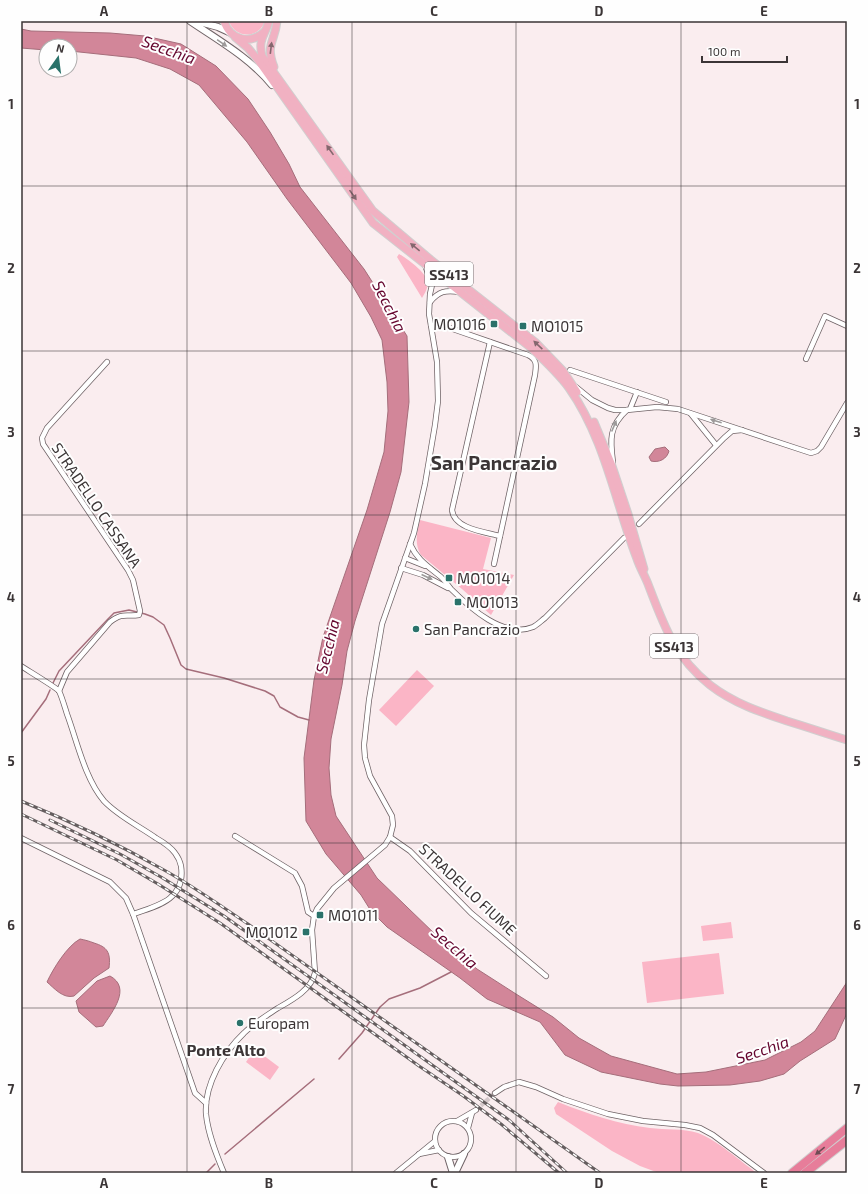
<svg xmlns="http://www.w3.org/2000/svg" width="868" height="1194" font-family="'Exo 2',sans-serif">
<rect width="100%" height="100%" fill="#faedef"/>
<g fill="#fbb5c6">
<path d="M229 21H265C259 39 235 39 229 21Z"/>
<path d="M399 254C407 258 425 272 427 280 429 287 425 293 422 298L397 257Z"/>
<path d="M420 520 491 538 483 569 514 575 491 615 462 589 421 555C414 544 417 532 420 520Z"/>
<path d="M417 670 434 686 396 726 379 710Z"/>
<path d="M731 922 733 938 703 941 701 926Z"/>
<path d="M719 953 724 994 647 1003 642 962Z"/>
<path d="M255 1049 279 1067 270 1080 246 1062Z"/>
<path d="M558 1102C588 1114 618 1124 650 1128 665 1130 683 1128 698 1133 717 1140 740 1161 757 1173H659L640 1166 612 1151 556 1114 554 1108Z"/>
</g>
<g fill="#d28699" stroke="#a56e7b">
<path d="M21 29 31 31 110 33 145 36 181 44 216 66 248 99 270 132 289 164 300 187 364 269 407 336 409 402 401 472 390 512 355 621 347 651 342 685 331 739 329 768 331 795 336 816 377 878 437 936 477 969 516 994 553 1017 579 1038 611 1056 677 1074 706 1072 765 1060 801 1042 815 1031 847 982V1013L835 1039 800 1061 784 1074 760 1081 730 1085 678 1086 660 1084 601 1072 565 1055 540 1022 487 999 460 978 387 927 371 911 361 895 326 854 306 821 304 758 314 680 323 637 367 510 384 452 388 411 387 382 382 340 371 317 351 283 287 199 247 142 199 85 170 69 136 58 70 51V46H46V50L21 48Z"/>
<path d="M665 447 669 451C667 459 659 463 651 461L649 457 655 449Z"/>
<path d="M80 939C85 940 89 941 94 943 107 947 111 952 109 968L94 978 74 996C63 999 54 988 47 982 53 969 67 946 80 939Z"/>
<path d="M110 976C132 988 112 1012 103 1026L96 1027 79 1012 76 1001 97 981Z"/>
</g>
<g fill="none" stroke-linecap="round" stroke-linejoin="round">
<g stroke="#a56e7b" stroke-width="1.5">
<path d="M52 685 59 671 108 619 114 613 129 610 145 614 153 617 164 625 170 638 181 665 186 669 224 678 265 691 274 696 280 707 298 717 309 720"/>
<path d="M21 733 46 699 50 690"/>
<path d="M339 1059 362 1033 380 1007 389 999 420 988 451 972"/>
<path d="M225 1154 314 1079"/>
<path d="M206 1173 215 1164"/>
</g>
<path stroke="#d4c8ca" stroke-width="4.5" stroke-dasharray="4.5 2" stroke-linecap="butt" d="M476 1110 495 1093"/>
<g stroke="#6f6366" stroke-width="6">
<g id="street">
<path d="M430 302C439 291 445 290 460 292"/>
<path d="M431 325 447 327 528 355C538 360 536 366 535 375L494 564"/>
<path d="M490 342 452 510C454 529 485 532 500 536"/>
<path d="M806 359 825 316 847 326"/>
<path d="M570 370 666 402"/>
<path d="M576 387 592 400 608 408 615 410H627L657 407 678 409 811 453 817 451 821 447 847 403"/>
<path d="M630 409 637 392"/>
<path d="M691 414 716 445"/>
<path d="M613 462C610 440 609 426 627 410"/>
<path d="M639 524 724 438 732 431 742 430"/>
<path d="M410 544C418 561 428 566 441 577 445 581 448 585 451 589 470 608 504 639 533 627 537 625 541 621 545 618L624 538"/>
<path d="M405 558 425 566"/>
<path d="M401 568 423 575 448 588"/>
<path d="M21 666C27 670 57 688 59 691 62 697 65 708 67 714 77 741 85 779 104 801 118 816 139 826 156 838 163 842 170 846 175 853 178 857 180 861 181 866 186 899 158 906 133 914"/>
<path d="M59 691 67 672 110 622C123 612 126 617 139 615L140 611 133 580 128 570 43 444 42 438 47 428 107 362"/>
<path d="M235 836 295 873 302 886 308 912 314 916"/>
<path d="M390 837 410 851 471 913 546 976"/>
<path d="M21 838 110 882 126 898 133 914 195 1093 206 1103"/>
<path d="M495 1093 504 1087 519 1082 536 1087 563 1099 608 1114 643 1121 685 1125 700 1128 713 1135 764 1173"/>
<circle cx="453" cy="1139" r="18"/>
<path d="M457 1121 476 1110"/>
<path d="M468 1128 472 1113"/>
<path d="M419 1154 439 1150"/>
<path d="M224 1173C216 1154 208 1134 206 1114 204 1085 223 1053 244 1033 254 1023 266 1016 278 1008 292 1000 311 990 315 973L312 930 314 916 317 909 334 888 385 845 390 837 393 825 392 816 370 776 365 758 364 745 369 700 382 624 414 533 425 484 435 425 438 401 437 362 429 314 430 294 432 285 425 265"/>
<path d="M396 1173 435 1141"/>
</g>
</g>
<g stroke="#6f6366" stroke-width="8">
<g id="secondary">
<path d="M190 21C218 40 250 58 272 85"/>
<path d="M196 21 218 27 229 32"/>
<path d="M448 1157 453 1173"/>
<path d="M455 1173 464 1154"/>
</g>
</g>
<g stroke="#d0cfcf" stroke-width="9">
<g id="primary">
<path d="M224 21C230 40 250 45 264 32"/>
<path d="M269 21C265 36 258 38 262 56L373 211 431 260 535 342 563 371 577 392"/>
<path d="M235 37 248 48 258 60 373 223 530 347C544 360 558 373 569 388 605 439 615 502 637 559 640 568 645 576 648 584 664 626 674 656 710 685 733 703 760 712 787 721 807 727 827 734 847 740"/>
<path d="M274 67C265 44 275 42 277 21"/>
<path d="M594 422 611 463 628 514 644 569"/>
</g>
</g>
<g stroke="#d0cfcf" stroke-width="10">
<g id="highway">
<path d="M792 1173 847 1128"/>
<path d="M805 1173 847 1140"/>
</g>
</g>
<use href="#street" stroke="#fff" stroke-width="4.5"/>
<use href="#secondary" stroke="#fff" stroke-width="6"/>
<use href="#primary" stroke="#f1b1c2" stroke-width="7"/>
<use href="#highway" stroke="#e77d9a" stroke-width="8"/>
<g stroke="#655e5f" stroke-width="3">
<g id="rail">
<path d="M21 801C70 821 118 844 164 870 193 886 221 906 248 924L600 1173"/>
<path d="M21 814 117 860 158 884 220 923 419 1066 462 1095 501 1124 559 1173"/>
<path d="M50 820 120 854 161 877 224 916 509 1120 567 1173"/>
</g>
</g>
<use href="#rail" stroke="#fefefe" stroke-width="1.5" stroke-dasharray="4.5" stroke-linecap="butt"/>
</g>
<defs><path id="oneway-solid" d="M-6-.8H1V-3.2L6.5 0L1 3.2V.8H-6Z"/></defs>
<g fill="#9d9a9a">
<use href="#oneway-solid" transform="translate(222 43) rotate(35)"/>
<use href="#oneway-solid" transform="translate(716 421) rotate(-162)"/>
<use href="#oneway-solid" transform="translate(614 426) rotate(-67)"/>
<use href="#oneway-solid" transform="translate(427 577) rotate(25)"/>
</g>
<g fill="#84676e">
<use href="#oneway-solid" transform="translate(271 48) rotate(-83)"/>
<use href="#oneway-solid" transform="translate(330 150) rotate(-125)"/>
<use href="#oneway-solid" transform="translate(353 195) rotate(55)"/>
<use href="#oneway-solid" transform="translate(415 247) rotate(-141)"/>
<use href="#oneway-solid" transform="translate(538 345) rotate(-137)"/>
</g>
<use fill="#6f4b54" href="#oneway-solid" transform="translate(820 1151) rotate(141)"/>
<path fill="none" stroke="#3b3536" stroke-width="1" stroke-opacity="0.55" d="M187 21V1173M352 21V1173M516 21V1173M681 21V1173M21 186H847M21 351H847M21 515H847M21 679H847M21 843H847M21 1008H847"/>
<g fill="#2a726a" stroke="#fefefe" stroke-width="1.5">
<rect x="490" y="320" width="8" height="8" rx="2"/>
<rect x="519" y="322" width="8" height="8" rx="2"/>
<rect x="445" y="574" width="8" height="8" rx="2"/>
<rect x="454" y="598" width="8" height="8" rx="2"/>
<circle cx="416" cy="629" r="4"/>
<rect x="316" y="911" width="8" height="8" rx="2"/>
<rect x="302" y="928" width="8" height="8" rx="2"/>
<circle cx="240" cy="1023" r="4"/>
</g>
<g text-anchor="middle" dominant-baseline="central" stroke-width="4" stroke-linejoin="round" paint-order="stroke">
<g fill="#fefefe" stroke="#767172" stroke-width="1">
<rect x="425" y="262" width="48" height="24" rx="3"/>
<rect x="650" y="634" width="48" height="24" rx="3"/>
</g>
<g font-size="14" font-weight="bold" fill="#3b3536">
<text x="449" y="274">SS413</text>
<text x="674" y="646">SS413</text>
</g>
<g font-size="15" fill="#3b3536" stroke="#fefefe" text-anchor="start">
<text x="486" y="324" text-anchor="end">MO1016</text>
<text x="531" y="326">MO1015</text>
<text x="457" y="578">MO1014</text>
<text x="466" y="602">MO1013</text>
<text x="424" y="629">San Pancrazio</text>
<text x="328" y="915">MO1011</text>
<text x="298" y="932" text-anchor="end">MO1012</text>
<text x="248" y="1023">Europam</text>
</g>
<g font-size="15" fill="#3b3536" stroke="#fefefe">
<text transform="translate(97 505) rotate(56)">STRADELLO CASSANA</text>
<text transform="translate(468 889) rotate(43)">STRADELLO FIUME</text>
</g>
<g font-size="16" font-style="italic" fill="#65062f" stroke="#fefefe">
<text transform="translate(169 49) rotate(20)">Secchia</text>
<text transform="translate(390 306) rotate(63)">Secchia</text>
<text transform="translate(327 646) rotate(-76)">Secchia</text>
<text transform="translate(455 947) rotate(41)">Secchia</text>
<text transform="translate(762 1049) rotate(-19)">Secchia</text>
</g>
<g font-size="16" font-weight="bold" fill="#3b3536" stroke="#fefefe">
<text x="226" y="1049">Ponte Alto</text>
</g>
<g font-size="19" font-weight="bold" fill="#3b3536" stroke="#fefefe">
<text x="494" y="462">San Pancrazio</text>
</g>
</g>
<rect width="868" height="1194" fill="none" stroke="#fefefe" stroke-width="44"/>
<g transform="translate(58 58) rotate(14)"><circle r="19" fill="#fefefe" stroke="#b0aeae"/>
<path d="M0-3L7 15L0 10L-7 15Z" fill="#2a726a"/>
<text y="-6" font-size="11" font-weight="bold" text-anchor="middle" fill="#3b3536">N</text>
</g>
<path d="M702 56v6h85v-6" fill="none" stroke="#3b3536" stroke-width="2"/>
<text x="708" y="56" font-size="12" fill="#3b3536" stroke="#fefefe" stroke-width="3" paint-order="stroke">100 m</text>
<rect x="22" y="22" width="824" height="1150" fill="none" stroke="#3b3536" stroke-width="1.5"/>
<g font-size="13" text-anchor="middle" font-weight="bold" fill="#3b3536">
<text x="104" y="16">A</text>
<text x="269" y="16">B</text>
<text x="434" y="16">C</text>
<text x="599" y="16">D</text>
<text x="764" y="16">E</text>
<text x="11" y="109">1</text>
<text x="857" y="109">1</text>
<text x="11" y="273">2</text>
<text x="857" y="273">2</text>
<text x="11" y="437">3</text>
<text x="857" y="437">3</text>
<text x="11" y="602">4</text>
<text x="857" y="602">4</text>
<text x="11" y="766">5</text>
<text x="857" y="766">5</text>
<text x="11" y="930">6</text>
<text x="857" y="930">6</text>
<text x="11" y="1094">7</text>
<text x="857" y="1094">7</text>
<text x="104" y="1188">A</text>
<text x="269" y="1188">B</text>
<text x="434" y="1188">C</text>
<text x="599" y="1188">D</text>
<text x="764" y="1188">E</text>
</g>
</svg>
